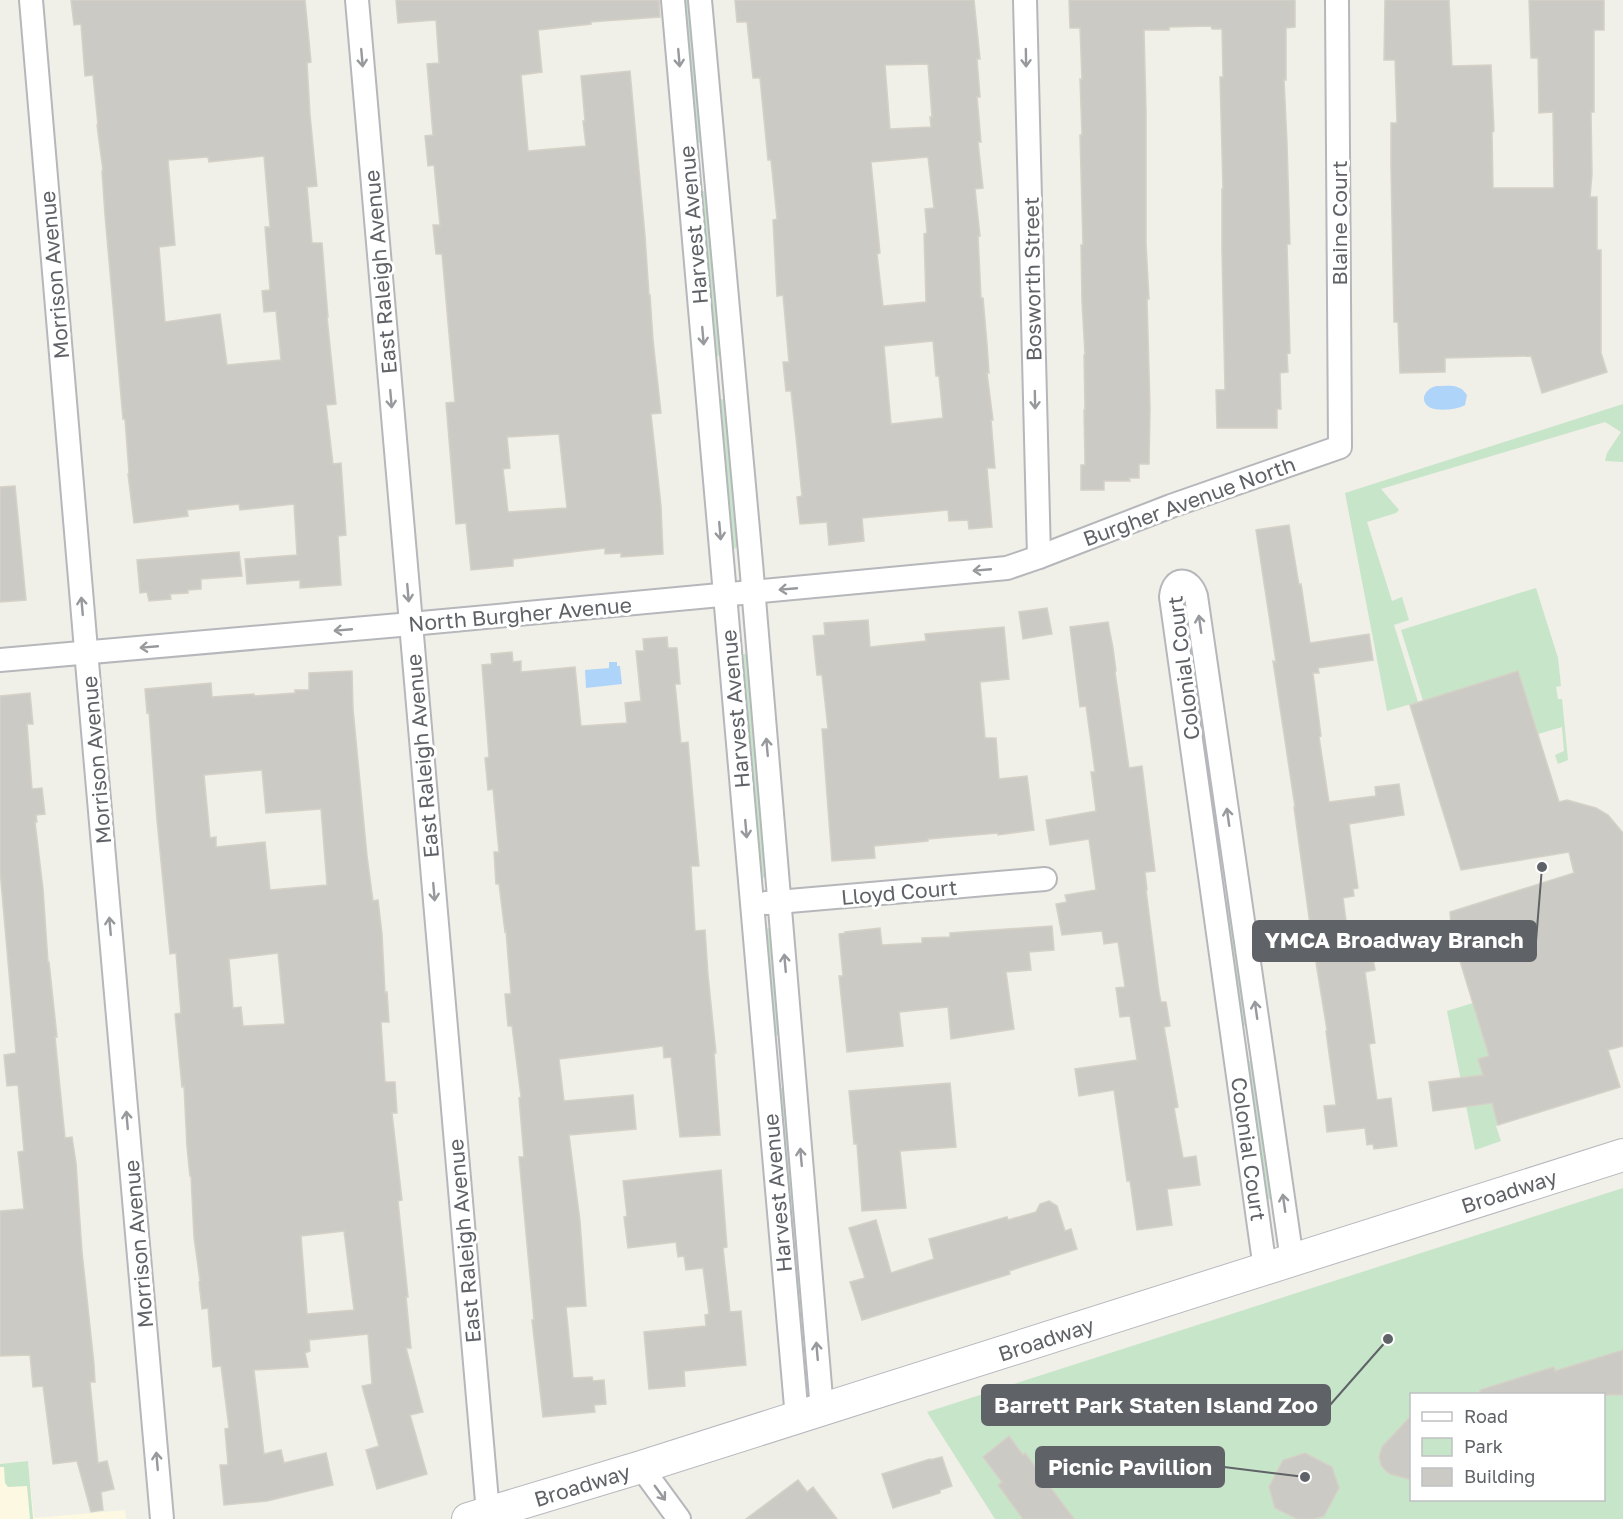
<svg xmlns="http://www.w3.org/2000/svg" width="1623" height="1519" font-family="'Golos Text',sans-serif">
<rect width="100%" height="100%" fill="#f0efe8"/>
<path fill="#fcf8e2" d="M28 1461 34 1518 125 1510 126 1519H0V1462L1 1464Z"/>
<g fill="#c7e5c9" fill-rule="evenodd">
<path d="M683 0H692L702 143H697L695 137Z"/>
<path d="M703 191 707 192 721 354 717 357 715 356 700 193Z"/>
<path d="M721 399 725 400 739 546 735 549 731 542 719 400Z"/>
<path d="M1623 404V462L1605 461 1607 453 1621 432 1605 422 1381 489 1399 510 1396 513 1367 522 1392 601 1402 597 1409 620 1394 625 1418 702 1387 711 1345 493Z"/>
<path d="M1536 588 1558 658 1561 686 1556 687 1558 699H1562L1568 760 1558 764 1555 755 1564 751 1562 727 1538 734 1518 671 1423 701 1401 630Z"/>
<path d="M747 653 749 655 766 878 761 877 759 872 741 660 742 655Z"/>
<path d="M1193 658H1196L1213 783H1206L1189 660Z"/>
<path d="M1226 901H1229L1248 1022 1243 1027 1239 1026 1222 902Z"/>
<path d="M768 928H771L780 1036 775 1035 773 1030 765 934 766 930Z"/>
<path d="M1473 1003 1489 1056 1478 1059 1498 1125 1496 1126 1501 1141 1475 1150 1447 1011Z"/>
<path d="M1249 1061H1252L1273 1196 1271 1199 1264 1200 1246 1063Z"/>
<path d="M781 1088H784L806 1341H801L779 1090Z"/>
<path d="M1623 1188V1519H995L927 1412ZM1412 1394H1604V1500H1412Z"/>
<path d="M28 1461 33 1518V1519H30L27 1486 8 1487 5 1483 4 1467H0V1464Z"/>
</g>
<g fill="#afd4f9">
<path d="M1436 386C1447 386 1460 383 1467 395L1465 405C1458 410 1438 411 1431 408 1418 401 1425 389 1436 386Z"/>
<path d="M609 662H617V666H620L622 684 586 688 585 670 609 668Z"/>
</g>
<g fill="#cccac4" stroke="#d5d1c7" stroke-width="1.5" fill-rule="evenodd">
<path d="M71 0H305L311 62 307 63 310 115 317 186 307 187 312 243H322L326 293 328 317H327L336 404 326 405 333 464 341 463 346 535 338 536 341 585 300 588V580L247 584 245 559 297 555 294 504 240 510 239 504 187 510 188 516 134 523 128 474 129 473 125 419H123L119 374 105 215 102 171H103L97 125H98L93 75 85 76 81 24 74 25ZM264 156 270 227H265L270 290 262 291 264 312 276 311 281 360 227 365 220 314 165 322 159 247 175 245 168 160 208 157 209 162Z"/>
<path d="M396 0H659L660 17 603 21 591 22V24L538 30 542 72 521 75 528 151 586 146 583 121H585L581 76 630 71 645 236 649 295H650L653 340 661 413 651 414 661 506 663 554 621 557V553L605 554V548L513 559V566L471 570 466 523 456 524 446 403 455 402 442 254H436L433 225H440L434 165 428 166 425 136 433 135 427 64 439 63 436 20 398 23ZM559 434 567 508 508 512 503 469 510 468 507 437Z"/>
<path d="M735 0H974L980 59H977L980 97H977L981 142H978L983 188 975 189 980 236H978L981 298H983L987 344 989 373H987L993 420H991L995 468H987L992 527 969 529 968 520 949 521 948 510 862 518 864 541 829 545 827 522 800 524 797 497 802 496 796 437 791 391H786L783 362H789L783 295 777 296 773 220 777 219 771 160H768L760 78H753L747 22H737ZM928 64 932 117H930L931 127 890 129 885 65ZM928 157 934 208 925 209 927 233 924 234 926 302 883 306 877 254 880 253 871 162ZM933 341 936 376H939L943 418 891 424 884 346Z"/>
<path d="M1069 0H1295V27L1286 28V80H1284L1287 143 1290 244H1287L1290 353 1287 354 1288 372 1280 373 1281 409H1277V428H1217L1216 390H1225L1222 251V189H1223L1220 77H1223L1222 29H1212L1211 26 1169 27V30H1144L1146 111V244L1149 299H1147L1150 409 1149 464H1139V478H1129L1130 481H1104V490H1081V465H1085L1084 410H1085L1084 355H1085L1082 301 1081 245H1083L1080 135H1082L1080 79 1082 80 1080 28H1070Z"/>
<path d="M1385 0H1449L1452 66 1491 65 1494 131 1492 132 1493 188H1554L1553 112 1539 113 1538 58H1531L1529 0H1604V30H1594V112H1591L1592 174 1590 197H1597V250H1601V353L1607 372 1542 393 1531 356 1445 358V372L1400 373 1398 322H1394L1391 166V123H1397L1395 60H1384Z"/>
<path d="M15 486 26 600 0 602V487Z"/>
<path d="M1289 525 1299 585 1301 584 1310 643 1369 634 1373 660 1318 668 1319 673H1313L1321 736 1319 737 1329 802 1376 796 1375 787 1399 784 1404 815 1349 824 1358 888 1353 889 1354 896 1343 898 1350 950 1371 947 1375 970 1365 972 1375 1043 1369 1044 1377 1100 1391 1098 1397 1146 1374 1149 1373 1144 1367 1145 1365 1128 1327 1132 1324 1106 1336 1105 1326 1031 1327 1030 1311 932 1294 807H1295L1273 661 1276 662 1256 530Z"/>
<path d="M239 552 242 576 201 579V589L188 590V593L170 594 171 599 149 601 147 592 140 593 137 560Z"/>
<path d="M1047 608 1052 634 1023 639 1019 612Z"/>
<path d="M868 620 870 647 926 641 925 634 1004 627 1009 679 980 682 985 738H996L999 779 1027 776 1034 830 998 835V833L928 839V841L874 846 875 858 832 861 822 729H828L822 675H817L813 636 825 635 824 623Z"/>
<path d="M1108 622 1113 648 1116 671 1115 672 1129 768 1142 766 1155 871 1145 872 1147 890H1146L1159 992 1161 1002H1166L1170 1026 1164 1027 1178 1107 1174 1108 1183 1158 1196 1156 1200 1185 1167 1189 1172 1225 1137 1230 1130 1181H1127L1114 1090 1079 1096 1075 1069 1137 1060 1130 1016 1120 1017 1116 988 1125 987 1118 942 1104 944 1102 931 1062 935 1056 904 1067 902 1065 895 1096 890 1089 839 1050 845 1046 820 1096 811 1091 772H1095L1086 706 1080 707 1070 627Z"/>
<path d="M667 637 668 648H677L680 684H675L681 743 688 742 699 866H691L695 931 705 930 708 975 716 1053H714L720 1135 680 1137 671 1057 664 1058 663 1046 559 1059 564 1101 633 1095 636 1129 569 1135 580 1221 586 1306 566 1307 573 1378 592 1377 593 1381 604 1380 606 1404 594 1405 595 1412 543 1417 532 1320H534L519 1157H524L519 1098 521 1097 512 1026H508L505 994H511L506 931 505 932 499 884H496L494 852H499L493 789 488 790 485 758 489 757 482 665 492 664 491 654 512 652 513 662 521 661V672L575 667 581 726 627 723 625 703 641 701 636 651H644L643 639Z"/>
<path d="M352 671 353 709 367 856 373 901 378 900 382 934 385 993 387 992 389 1022H381L385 1082H395L397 1113H392L402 1200 398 1201 408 1297H406L411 1348H406L423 1412 410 1415 427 1474 377 1489 366 1450 379 1446 362 1386 372 1384 368 1334 309 1340 310 1351 305 1353 308 1367 254 1370 264 1454 281 1450 284 1463 326 1453 333 1485 267 1501 224 1505 220 1465H228L225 1429 229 1428 221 1366 213 1367 208 1308 202 1309 199 1282 200 1281 194 1237 191 1176H190L187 1147 184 1086 182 1087 175 1014 181 1013 176 953 170 954 157 820 149 712 147 713 145 689 211 683 212 697 254 694V696L295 693V690H309V673ZM262 770 266 813 321 809 327 885 270 890 265 842 216 847V837L210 838 204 775ZM278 953 285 1024 243 1026 241 1007 233 1008 229 959ZM344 1231 354 1310 307 1314 301 1236Z"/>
<path d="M1518 671 1559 802 1567 800 1596 808 1608 815 1623 833V1046L1608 1050 1620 1087 1498 1125 1492 1103 1433 1111 1429 1082 1483 1075 1478 1059 1489 1056 1457 951 1406 960 1402 934 1451 926 1450 912 1574 873 1569 852 1461 870 1410 705Z"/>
<path d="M30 693 33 724H27L32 789 42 788 45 814 36 815 37 822H35L43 889 48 962H49L57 1037H55L65 1138 72 1137 76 1163 82 1252 94 1364 95 1382H90L98 1463 107 1461 114 1489 101 1492 103 1510 91 1512 77 1461 53 1464 43 1386 33 1387 30 1355 0 1356V1211L24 1209 18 1152 24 1151 18 1085 7 1086 4 1055 16 1053 0 870V696Z"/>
<path d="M1052 926 1054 950 1029 952 1031 970 1006 972 1014 1029 951 1039 948 1007 899 1012 903 1046 847 1052 839 976H843L839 934 845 933V932L880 928 882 945 922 943V938L950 937V933Z"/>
<path d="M950 1083 956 1147 900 1151 906 1208 862 1211 857 1144H854L849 1091Z"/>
<path d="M721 1170 727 1247 723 1248 730 1312 741 1311 746 1365 684 1371 685 1386 649 1389 644 1332 706 1326 705 1315 709 1314 703 1268 686 1270 684 1256 678 1257 676 1242 628 1248 624 1217 627 1216 623 1181Z"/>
<path d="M1049 1201 1057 1206 1065 1231 1071 1229 1077 1249 1009 1271 1010 1274 862 1320 850 1282 865 1278 849 1228 876 1220 891 1273 934 1259 929 1239 1007 1217 1008 1220 1036 1212 1040 1204Z"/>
<path d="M1623 1350V1395H1481L1480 1390 1531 1374 1554 1367 1555 1371Z"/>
<path d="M1412 1415V1480L1390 1474 1385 1470 1381 1465 1379 1457 1382 1447Z"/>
<path d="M1009 1436 1023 1455 1025 1453 1074 1519H1023L998 1485 1002 1482 983 1457Z"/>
<path d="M1305 1453 1332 1467 1339 1488 1324 1516 1314 1519H1297L1275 1508 1269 1487 1283 1460Z"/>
<path d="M942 1457 952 1486 940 1490V1493L893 1508 882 1474 930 1459V1460Z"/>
<path d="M798 1480 807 1492 813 1487 837 1519H746Z"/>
</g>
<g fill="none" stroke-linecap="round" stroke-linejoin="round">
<g stroke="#b5b7bb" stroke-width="26">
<g id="street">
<path d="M31 0 90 697 162 1519"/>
<path d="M357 0 488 1513"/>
<path d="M673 0 797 1418"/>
<path d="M700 0 751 563 822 1410"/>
<path d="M1025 0 1039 557"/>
<path d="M0 660 411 624 1007 568 1039 557 1171 506 1340 447 1337 0"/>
<path d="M766 903 1045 879"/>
<path d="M1265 1269 1171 597C1173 576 1190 577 1196 596L1292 1260"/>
<path d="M641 1467 679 1519"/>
</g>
</g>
<g stroke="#b6b9be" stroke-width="34">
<path id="secondary" d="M468 1519 641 1467 1623 1155"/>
</g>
<use href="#street" stroke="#fff" stroke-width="22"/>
<use href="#secondary" stroke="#fff" stroke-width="32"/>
</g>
<defs><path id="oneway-shaft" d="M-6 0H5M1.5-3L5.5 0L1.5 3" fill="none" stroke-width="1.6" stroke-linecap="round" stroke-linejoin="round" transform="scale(1.5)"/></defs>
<g stroke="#97999c">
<use href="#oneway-shaft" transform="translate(362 58) rotate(85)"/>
<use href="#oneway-shaft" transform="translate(679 58) rotate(85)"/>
<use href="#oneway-shaft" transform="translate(1026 58) rotate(89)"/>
<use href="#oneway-shaft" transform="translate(703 336) rotate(85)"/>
<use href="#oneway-shaft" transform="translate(391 399) rotate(85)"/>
<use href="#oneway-shaft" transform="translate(1035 400) rotate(89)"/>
<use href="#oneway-shaft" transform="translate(720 531) rotate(85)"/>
<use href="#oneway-shaft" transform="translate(982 570) rotate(175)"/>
<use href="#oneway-shaft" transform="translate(788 589) rotate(175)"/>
<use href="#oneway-shaft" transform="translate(408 593) rotate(85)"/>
<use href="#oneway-shaft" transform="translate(82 606) rotate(-95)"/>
<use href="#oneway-shaft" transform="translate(1200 624) rotate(-98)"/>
<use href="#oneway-shaft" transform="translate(343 630) rotate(175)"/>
<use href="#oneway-shaft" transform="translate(149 647) rotate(175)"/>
<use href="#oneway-shaft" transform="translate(767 747) rotate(-95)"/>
<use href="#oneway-shaft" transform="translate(1228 817) rotate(-98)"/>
<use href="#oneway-shaft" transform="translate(746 829) rotate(85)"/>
<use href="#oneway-shaft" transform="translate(434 892) rotate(85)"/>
<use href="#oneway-shaft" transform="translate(110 926) rotate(-95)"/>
<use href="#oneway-shaft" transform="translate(785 963) rotate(-95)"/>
<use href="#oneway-shaft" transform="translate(1256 1010) rotate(-98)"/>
<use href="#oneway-shaft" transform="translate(127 1120) rotate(-95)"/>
<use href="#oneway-shaft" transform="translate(801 1157) rotate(-95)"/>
<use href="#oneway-shaft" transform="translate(1284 1203) rotate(-98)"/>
<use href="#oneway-shaft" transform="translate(817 1351) rotate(-95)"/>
<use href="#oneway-shaft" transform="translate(157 1461) rotate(-95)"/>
<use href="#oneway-shaft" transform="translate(660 1493) rotate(54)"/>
</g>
<g text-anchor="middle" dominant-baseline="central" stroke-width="6" stroke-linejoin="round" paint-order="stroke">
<g font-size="21" fill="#5f6267" stroke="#fff">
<text transform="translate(1339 223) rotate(-90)">Blaine Court</text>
<text transform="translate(693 225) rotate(-95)">Harvest Avenue</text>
<text transform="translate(380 272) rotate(-95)">East Raleigh Avenue</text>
<text transform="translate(54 275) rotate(-95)">Morrison Avenue</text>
<text transform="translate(1032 279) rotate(-91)">Bosworth Street</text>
<text transform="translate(1189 501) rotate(-20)">Burgher Avenue North</text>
<text transform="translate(520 614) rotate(-5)">North Burgher Avenue</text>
<text transform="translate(1183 668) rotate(-97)">Colonial Court</text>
<text transform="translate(735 709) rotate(-95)">Harvest Avenue</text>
<text transform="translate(422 756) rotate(-95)">East Raleigh Avenue</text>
<text transform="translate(96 760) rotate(-95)">Morrison Avenue</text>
<text transform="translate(899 892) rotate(-5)">Lloyd Court</text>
<text transform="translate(1249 1149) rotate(82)">Colonial Court</text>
<text transform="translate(1509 1191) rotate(-18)">Broadway</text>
<text transform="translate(777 1193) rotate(-95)">Harvest Avenue</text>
<text transform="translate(464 1241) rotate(-95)">East Raleigh Avenue</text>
<text transform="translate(138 1244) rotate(-95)">Morrison Avenue</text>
<text transform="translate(1046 1339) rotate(-18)">Broadway</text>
<text transform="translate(582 1485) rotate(-17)">Broadway</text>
</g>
</g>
<path fill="none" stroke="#5f6267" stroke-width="2" d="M1542 867L1536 941M1388 1339L1330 1405M1305 1477L1224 1467"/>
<g fill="#5f6267" stroke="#fff" stroke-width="2">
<circle cx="1542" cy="867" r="6"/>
<circle cx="1388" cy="1339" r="6"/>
<circle cx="1305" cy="1477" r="6"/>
</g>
<g fill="#5f6267" stroke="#5f6267" stroke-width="2">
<rect x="1253" y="921" width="283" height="40" rx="6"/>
<rect x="982" y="1385" width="348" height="40" rx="6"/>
<rect x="1036" y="1447" width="188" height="40" rx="6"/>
</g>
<g font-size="22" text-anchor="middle" font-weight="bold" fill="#fff">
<text x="1394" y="948">YMCA Broadway Branch</text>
<text x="1156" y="1413">Barrett Park Staten Island Zoo</text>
<text x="1130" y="1475">Picnic Pavillion</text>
</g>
<rect x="1410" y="1393" width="195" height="108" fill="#ffffff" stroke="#bfc0c2" stroke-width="1.5"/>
<rect x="1422" y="1412" width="30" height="9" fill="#ffffff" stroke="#bfc0c2" stroke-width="1.5"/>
<text x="1464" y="1423" font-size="18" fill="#5f6267">Road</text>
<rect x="1422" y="1438" width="30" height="18" fill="#c7e5c9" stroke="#bfc0c2" stroke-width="1.5"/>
<text x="1464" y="1453" font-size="18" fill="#5f6267">Park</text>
<rect x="1422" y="1468" width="30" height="18" fill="#cccac4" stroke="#bfc0c2" stroke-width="1.5"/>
<text x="1464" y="1483" font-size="18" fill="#5f6267">Building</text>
</svg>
